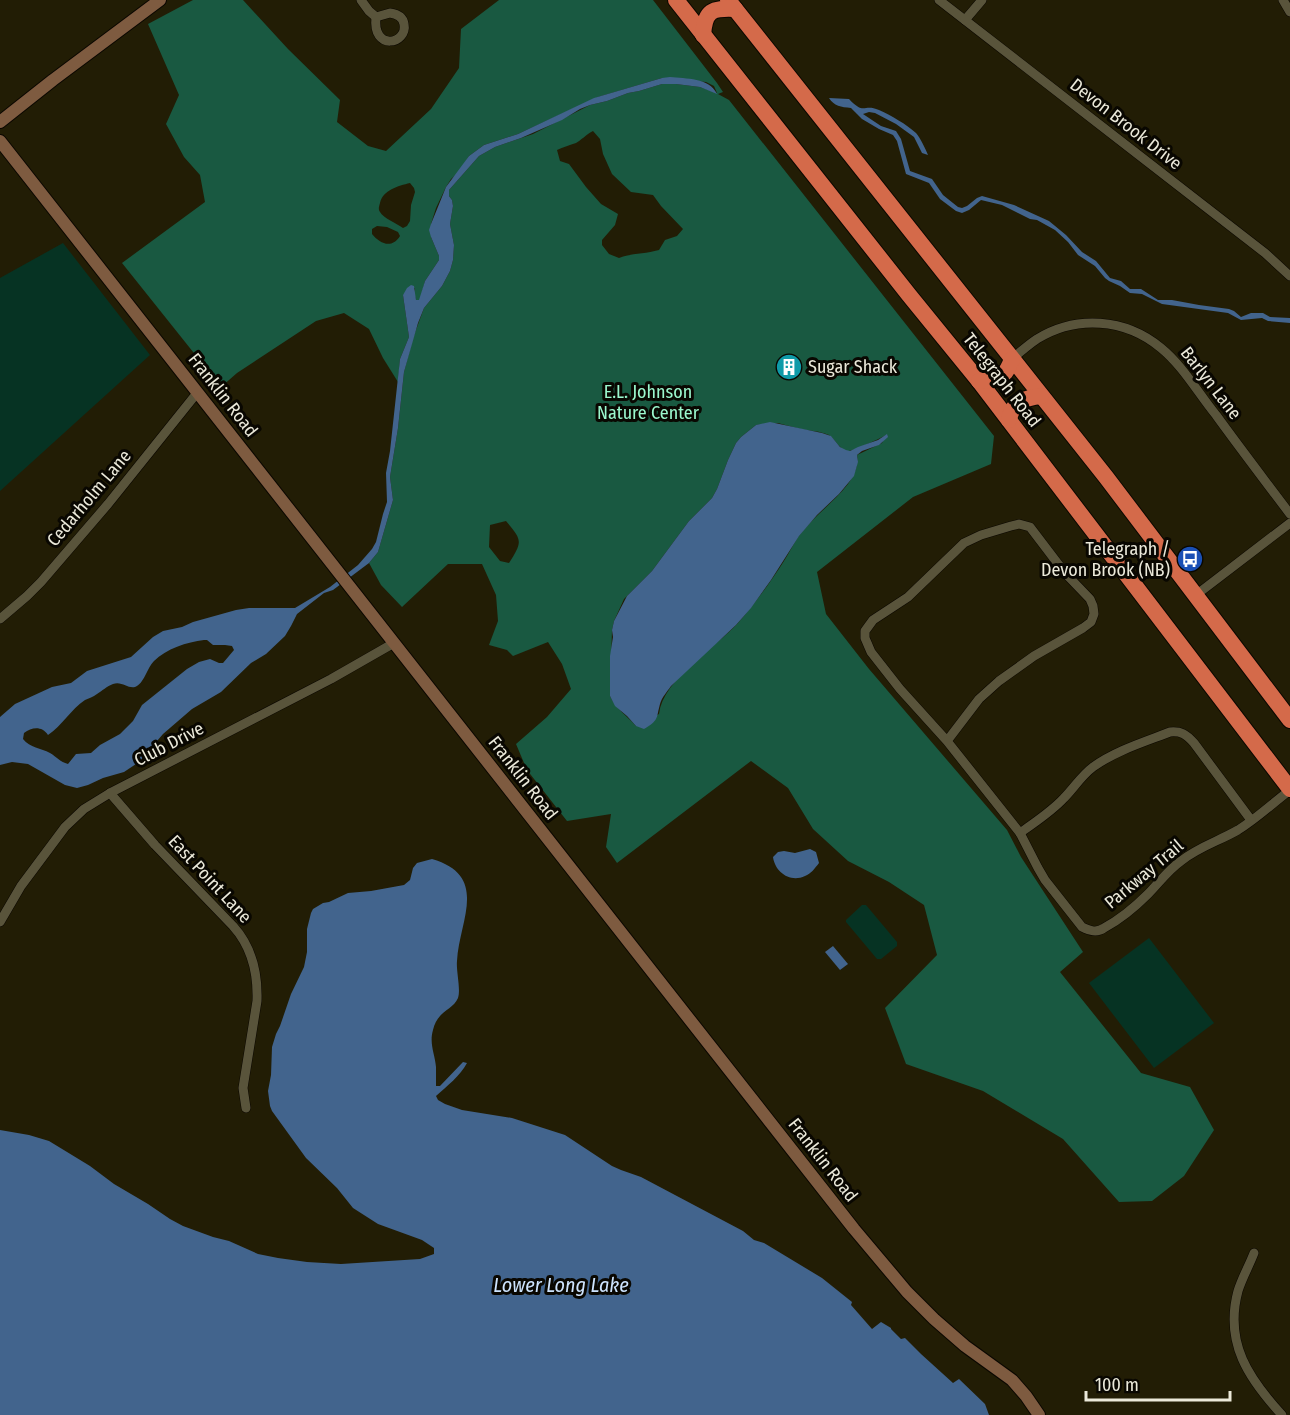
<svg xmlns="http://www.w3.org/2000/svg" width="1290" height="1415" font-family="'Fira Sans Condensed',sans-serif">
<rect width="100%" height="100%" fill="#221d05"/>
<g fill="#063323">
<path d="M63 243 150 355 0 491V278Z"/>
<path d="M862 905H866L897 942V946L881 959H877L846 922V920Z"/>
<path d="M1149 938 1214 1023 1154 1068 1089 983Z"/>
</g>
<path fill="#195941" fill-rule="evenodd" d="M193 0H243L288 49 340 100 337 122 368 146 386 151 431 109 459 68 461 29 499 0H653L717 83 723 92 718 94 729 100 994 436 991 464 913 497 817 572 826 614 869 669 1007 830 1021 857 1083 952 1060 972 1141 1073 1190 1087 1214 1130 1184 1176 1152 1201 1119 1202 1063 1139 983 1091 906 1064 885 1008 937 955 924 905 889 882 848 861 813 829 788 788 751 761 617 863 606 847 611 814 567 821 527 770 516 744 547 717 571 689 562 664 548 642 513 656 507 650 489 645 498 621 496 595 482 564H448L402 607 381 585 369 563 378 552 393 500 390 477 398 428 404 372 413 338 424 308 442 286 450 271 453 260 454 245 450 224 453 206 452 200 449 196V190L479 156 495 147 533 134 590 105 607 101 628 93 639 91 662 84H676L700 87 717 93 714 86 706 82 662 78 598 97 518 134 484 145 469 156 459 172 451 179 446 187 436 208 431 224V237L439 256V260L425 281 420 300H416L414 293 415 288 403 295 409 337 400 359 398 382 383 358 369 329 344 313 316 321 237 373 221 387 122 263 205 202 200 175 184 157 166 124 179 95 148 24ZM593 131 600 139 603 154 612 174 631 192 653 195 661 206 683 229 677 236 665 240 659 250C645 254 632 253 619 258L609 254 602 245V240L615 225 618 214 601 204 586 187 569 164 560 161 557 150C563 147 570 145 576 143 580 141 587 134 593 131ZM410 183 414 188 415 192 411 205 410 221 407 226 403 228C398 224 383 218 380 212 378 209 379 207 380 203 383 190 398 186 410 183ZM377 226 387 227 398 232 400 236C392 249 380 244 372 234V229ZM778 423C785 425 793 427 801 429 810 431 820 431 829 435 835 439 839 449 847 451 852 452 881 438 886 435L882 443 857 455C859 464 854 476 848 484 833 503 813 517 798 537 793 545 789 553 784 561 770 583 755 603 738 623 715 648 663 679 659 714L636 726C626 715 616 709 610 696L612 630 614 621 624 599 652 571 689 521 712 498 717 489 728 460 736 443 741 437 756 425ZM506 521C522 540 523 541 509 563L500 561 489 547 490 525Z"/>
<g fill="#42648d" fill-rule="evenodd">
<path d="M670 77C686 79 709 77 717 94L700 87 676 84H662L639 91 628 93 607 101 590 105 580 109 562 120 521 138 495 147 479 156 449 190V196L452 200 453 206 450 224 454 245 453 260 450 271 442 286 424 308 418 323 404 372 398 428 390 477 393 500 378 552 369 563 333 590 324 593 297 614 291 626 285 636 266 654 251 663 221 692 192 709 163 734 139 762 124 772 103 778 88 785 77 788 65 785 28 764 12 762 0 765V717L15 704 52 687 71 683 87 671 131 657 153 637 163 631 182 627 193 622 236 610 249 608H295L330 587 358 565 372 549 376 542 383 514 387 502 386 473 390 451 400 359 409 337 403 295 407 288 411 285 414 286 416 300H419L425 281 439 260V256L431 237 429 230 431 224 446 187 469 156 484 145 518 134 594 98 662 78ZM204 640H207L213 645H225L232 646 234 650 223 663H219L210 659 199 662 187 669 142 705 133 721 120 734 100 745 91 753 76 754 68 764C60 762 57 757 50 753 41 748 30 748 23 739L24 733C32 727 42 726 48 735 62 726 71 709 85 700 89 698 93 697 97 694 102 691 107 686 113 684 122 681 128 689 135 687 144 684 147 668 154 661 166 649 187 642 204 640Z"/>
<path d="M829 98 849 99C865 116 863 103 879 110 892 116 906 124 916 133 920 137 926 150 928 155L922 153 914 137 896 124 875 113 869 112 863 114 881 126 896 131 901 139 910 171 932 179 943 195 958 207 962 208 967 206 977 198 982 196 1014 205 1049 221 1066 235 1082 252 1096 261 1110 278 1121 281 1130 289H1141L1158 300H1172L1199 305 1229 309 1234 311 1241 317 1251 313H1263L1270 317 1290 318V323L1268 321 1262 318 1241 320 1228 313 1162 304 1142 294 1130 293 1120 286 1109 281 1105 278 1095 266 1078 255 1068 242 1055 230 1037 220 1030 219 1002 205 981 200 969 210 962 213 956 211 940 199 929 183 906 174 897 141 893 135 879 129 862 119 851 108C841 107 834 106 829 98Z"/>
<path d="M770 422 822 433 831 436 840 447 846 450 850 451 858 447 878 440 887 434 888 437 879 445 862 451 857 455 858 462 854 476 839 494 817 515 799 536 771 580 751 608 736 625 671 686C667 692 662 697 660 704 656 719 659 720 644 729L636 726 627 716 615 706 610 696V656L613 637 612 630 614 621 627 596 652 571 689 521 712 498 717 489 728 460 736 443 741 437 756 425Z"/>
<path d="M810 849 816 852 819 863C815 868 811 874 805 876 790 883 775 872 773 857L778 852 784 851 795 853Z"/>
<path d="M432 859C490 876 459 921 457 961 456 971 461 989 458 998 453 1010 437 1011 433 1030 429 1044 435 1054 436 1067 436 1073 436 1079 436 1086H440L463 1062 467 1063C460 1076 447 1086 436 1096L438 1100 445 1104 462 1110 512 1118 565 1135 612 1166 621 1170 641 1177 743 1231 754 1240 764 1243 822 1278 852 1302 851 1305 872 1329 881 1322 891 1328V1329L901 1339 905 1338 921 1354 953 1383 959 1379 985 1404 989 1415H0V1130L29 1135 49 1141 90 1166 114 1184 148 1204 170 1219 183 1226 213 1237 229 1241 258 1254 278 1258 307 1262 341 1264 420 1259 434 1254V1248L422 1240 378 1224 353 1208 337 1188 306 1158 272 1111 270 1106 268 1091 271 1075 272 1047 276 1034 280 1026 291 994 304 967 307 952V929L311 913 313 909 323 903 329 902 348 893 371 891 404 885 410 880 413 868 417 863Z"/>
<path d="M833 946 848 964 840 970 825 952Z"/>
</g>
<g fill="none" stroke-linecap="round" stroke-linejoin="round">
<g stroke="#0b0700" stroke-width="10">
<g id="street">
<path d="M361 0 369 11 376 17"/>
<path d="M939 0 1216 215 1265 253 1290 276"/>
<path d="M1283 0 1290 12"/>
<path d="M390 13C397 14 403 17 404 24 408 44 372 52 376 17Z"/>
<path d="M965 20 982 0"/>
<path d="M1012 359C1020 352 1028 345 1037 339 1076 315 1125 318 1161 348 1183 366 1198 393 1216 415 1240 448 1265 481 1290 514"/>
<path d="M1196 595 1290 523"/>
<path d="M0 619 27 596 41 582 108 504 197 393"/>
<path d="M947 741 979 699 999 681 1034 656 1083 628 1091 622 1094 614 1093 606 1090 599 1065 573 1030 527 1019 524 1011 526 981 535 964 543 908 597 873 620 865 631V638L871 652 900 689 947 741 1020 833 1038 868 1045 880 1082 927C1090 931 1097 933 1104 928 1119 920 1136 906 1148 894 1159 883 1168 870 1181 861 1198 847 1219 841 1238 830 1256 819 1273 803 1290 790"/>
<path d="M110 793 155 845 233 926C252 947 258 973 257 1001L243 1088 246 1108"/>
<path d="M1020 833C1035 822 1051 812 1064 798 1074 788 1081 776 1093 767 1115 751 1144 742 1170 732 1181 731 1186 734 1194 743L1251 820"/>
<path d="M0 922 21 886 65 827 84 809 110 793 331 679 394 643"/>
<path d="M1254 1253C1249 1266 1242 1278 1238 1291 1224 1343 1249 1379 1282 1415"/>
</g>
</g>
<g stroke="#0b0700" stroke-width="14">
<g id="secondary">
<path d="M0 122 53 80 160 0"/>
<path d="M0 141 854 1229 907 1292 934 1319 965 1346 1012 1380 1026 1396 1039 1415"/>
</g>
</g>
<g stroke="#0b0700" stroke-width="18">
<g id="highway">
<path d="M676 0 909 295 979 381 1290 789"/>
<path d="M728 0 1106 477 1290 720"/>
<path d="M703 35C705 10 712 8 735 9"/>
<path d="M979 381C999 379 1005 379 1012 359"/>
<path d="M1009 420C1012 402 1024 398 1041 396"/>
</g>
</g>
<use href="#street" stroke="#59543b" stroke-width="9"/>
<use href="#secondary" stroke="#7e5b40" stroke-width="12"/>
<use href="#highway" stroke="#d46a4a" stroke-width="16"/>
</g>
<defs>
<g id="building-disc" transform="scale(1.35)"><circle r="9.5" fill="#0f9aa8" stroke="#090701"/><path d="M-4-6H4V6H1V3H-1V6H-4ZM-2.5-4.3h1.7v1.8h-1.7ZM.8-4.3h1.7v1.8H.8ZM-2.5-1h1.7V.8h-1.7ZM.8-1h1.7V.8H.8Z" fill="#fff"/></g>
<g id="bus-disc" transform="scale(1.35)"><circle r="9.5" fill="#1a4fb4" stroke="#090701"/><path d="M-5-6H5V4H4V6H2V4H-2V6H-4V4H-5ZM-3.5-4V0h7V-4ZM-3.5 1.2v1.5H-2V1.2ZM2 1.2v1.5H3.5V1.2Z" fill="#fff"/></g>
</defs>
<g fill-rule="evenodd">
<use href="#building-disc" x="789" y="367"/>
<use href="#bus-disc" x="1190" y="559"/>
</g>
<g text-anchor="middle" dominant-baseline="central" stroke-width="6" stroke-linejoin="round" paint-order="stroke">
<g font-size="18" fill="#ebe9da" stroke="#090701">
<text transform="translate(1126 124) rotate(38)">Devon Brook Drive</text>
<text transform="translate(1002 380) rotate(52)">Telegraph Road</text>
<text transform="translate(1211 383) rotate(52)">Barlyn Lane</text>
<text transform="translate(223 395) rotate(52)">Franklin Road</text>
<text transform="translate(89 498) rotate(-50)">Cedarholm Lane</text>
<text transform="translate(169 744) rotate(-27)">Club Drive</text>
<text transform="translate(523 778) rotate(52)">Franklin Road</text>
<text transform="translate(1144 874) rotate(-40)">Parkway Trail</text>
<text transform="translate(210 879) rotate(47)">East Point Lane</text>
<text transform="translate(823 1160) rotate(52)">Franklin Road</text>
</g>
<g font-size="18" fill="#ebe9da" stroke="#090701" text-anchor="start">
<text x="808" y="367">Sugar Shack</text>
<text x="1170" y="549" text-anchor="end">Telegraph /<tspan x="1170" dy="21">Devon Brook (NB)</tspan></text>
</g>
<g font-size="18" fill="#9bf8ce" stroke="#090701">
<text x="648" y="392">E.L. Johnson<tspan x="648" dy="21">Nature Center</tspan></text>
</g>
<g font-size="20" font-style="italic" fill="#cee4fe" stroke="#090701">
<text x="561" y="1285">Lower Long Lake</text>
</g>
</g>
<path d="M1086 1391v9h144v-9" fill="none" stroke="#ebe9da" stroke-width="3"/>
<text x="1095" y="1391" font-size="18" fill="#ebe9da" stroke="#090701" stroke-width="4.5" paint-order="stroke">100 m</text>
</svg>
